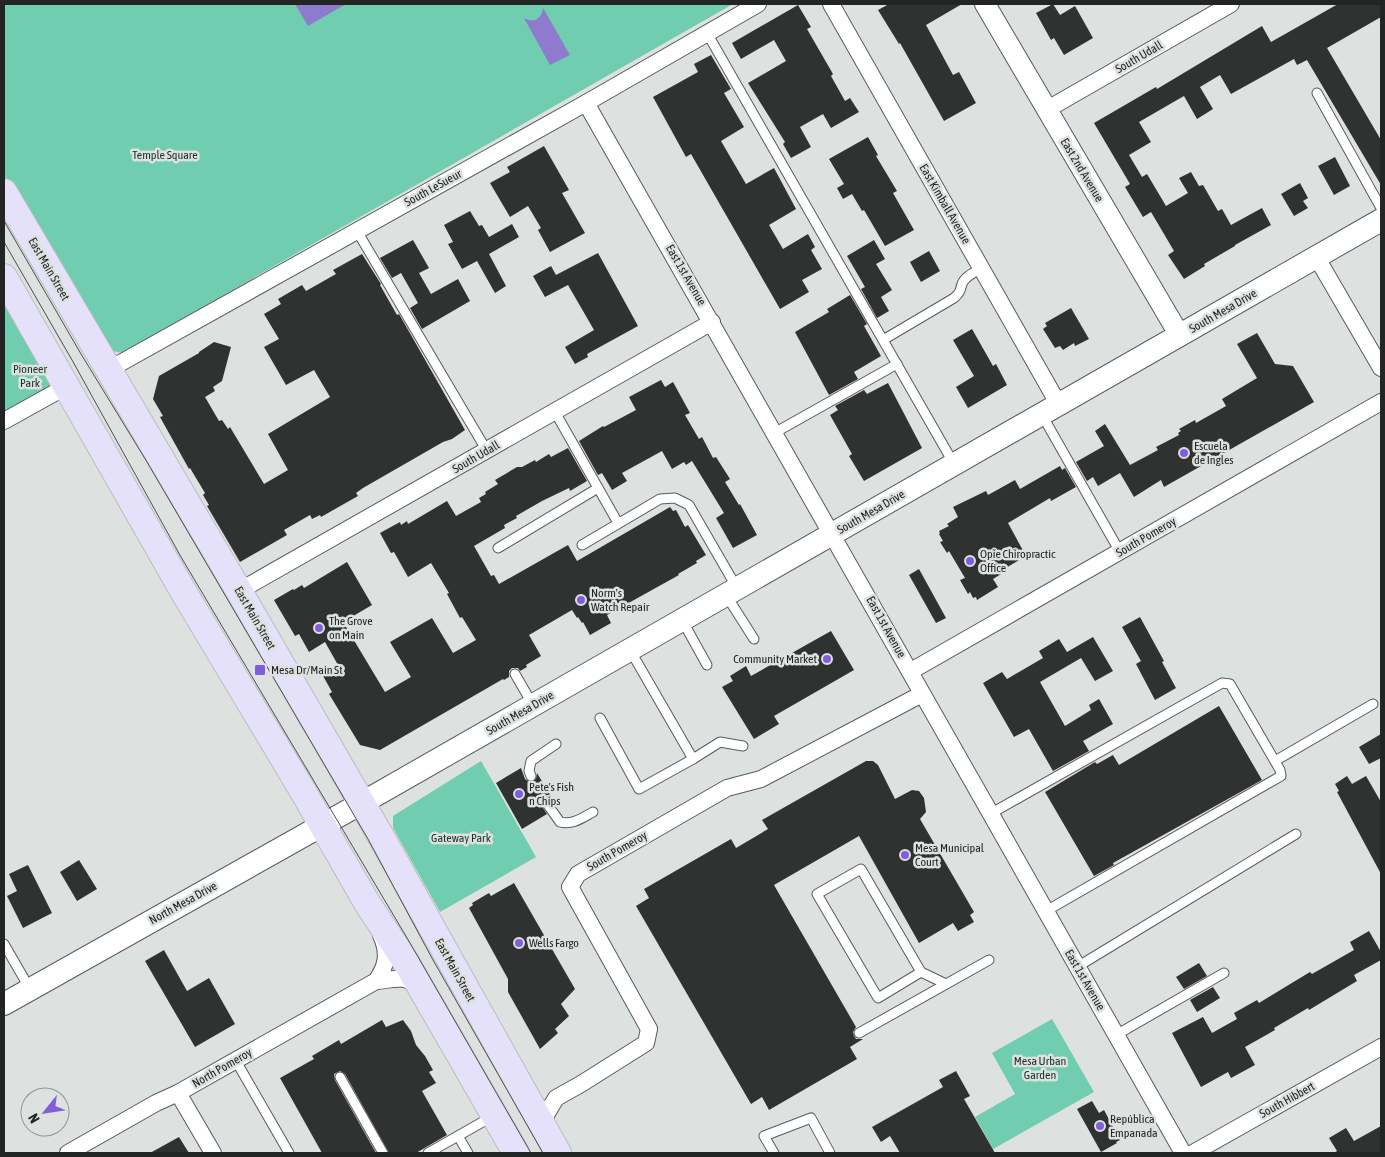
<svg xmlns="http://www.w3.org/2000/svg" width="1385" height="1157" font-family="'Asap Condensed',sans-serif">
<rect width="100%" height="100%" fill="#dde2e0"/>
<g fill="#71cdaf">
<path d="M4 4H733L122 353 113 351 96 336 4 178Z"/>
<path d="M4 277 67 386 4 421Z"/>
<path d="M481 761 536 857 440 912 393 828V816Z"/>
<path d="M1052 1019 1094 1092 993 1149 975 1117 1015 1094 992 1053Z"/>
</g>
<g fill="#8e7bcd">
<path d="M295 4H346L308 26Z"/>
<path d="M543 8 570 55 550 65 524 18C534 24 542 18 543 8Z"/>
</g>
<g fill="#2f3231">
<path d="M889 4H962L926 25 953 75 959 72 976 103 944 121 900 43 899 44 878 10Z"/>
<path d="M1053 4 1060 15 1075 6 1093 38 1064 55 1054 38 1051 40 1036 13Z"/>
<path d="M1338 4H1381V17L1327 48 1381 140V185L1307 60 1297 65 1294 59 1231 94 1220 75 1200 87 1213 109 1197 119 1184 96 1177 100 1139 122 1151 142 1129 155 1142 177 1147 174 1166 206 1188 193 1179 178 1191 172 1199 186 1203 185 1218 211 1222 209 1231 225 1262 208 1271 225 1235 245V246L1204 264 1205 266 1184 279 1168 255 1174 251 1151 212 1143 217 1125 187 1130 184 1094 123 1156 87 1157 89 1262 26 1271 42Z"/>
<path d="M798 5 811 27 807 29 833 74 831 76 845 101 850 98 859 112 831 128 823 114 800 127 811 147 791 158 783 144 785 142 748 83 786 61 774 40 741 59 732 43Z"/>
<path d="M711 55 731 89 724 93 744 127 721 141 746 184 774 168 796 209 769 225 783 249 808 234 815 247 811 250 822 269 802 280 809 292 780 309 691 154 686 157 653 97 698 72 694 64Z"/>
<path d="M868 137 878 155 876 156 897 191 893 193 914 230 885 246 864 210 862 211 852 194 843 199 837 188 844 184 829 159Z"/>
<path d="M544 146 569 190 562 193 585 233 550 252 538 230 541 228 528 206 510 217 490 183 510 172 507 167Z"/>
<path d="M1335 157 1350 186 1334 195 1318 166Z"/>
<path d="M1300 183 1308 198 1303 201 1308 208 1294 216 1281 194Z"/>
<path d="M470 211 479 226 482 225 489 237 512 224 519 237 489 254 506 286 495 293 477 261 462 269 448 244 453 242 444 225Z"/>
<path d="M413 240 429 268 419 273 431 294 458 279 470 301 422 329 410 308 418 303 401 273 392 278 380 258Z"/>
<path d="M874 240 885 259 876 264 892 290 881 297 889 311 877 318 861 289 865 287 847 256Z"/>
<path d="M929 251 940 271 921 282 910 262Z"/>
<path d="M598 253 638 326 587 354 588 357 575 364 565 347 594 330 568 285 545 297 533 276 551 266 556 275Z"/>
<path d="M362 254 381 284 380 285 397 315 399 314 411 335 465 430 452 439 443 442 363 488 356 493 358 496 321 517 320 515 312 519 310 515 284 530 287 535 240 562 207 506 209 505 203 495 205 493 190 468 189 469 160 417 163 416 153 399 159 376 199 353V352L214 342 231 347 222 381 213 387 215 391 205 397 219 421 222 420 228 429 230 427 264 484 288 470 268 434 330 397 314 370 286 385 264 347 279 339 264 314 281 304 278 299 302 285 306 291 336 274 333 270Z"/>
<path d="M850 295 867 324 864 326 881 356 854 372 858 379 829 395 795 332 829 312 827 309Z"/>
<path d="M1071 308 1089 339 1075 346 1074 343 1063 350 1060 346 1055 348 1043 329 1047 326 1045 323Z"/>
<path d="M972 329 993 366 996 364 1007 385 968 408 956 387 974 376 953 340Z"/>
<path d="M1257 333 1275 364 1293 366 1314 402 1164 487 1161 480 1134 497 1120 473 1098 486 1093 477 1087 481 1076 462 1104 446 1095 431 1105 424 1130 465 1158 450 1156 447 1179 435 1178 433 1181 431 1179 429 1195 420 1196 423 1226 406 1222 399 1257 378 1237 344Z"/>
<path d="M661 380 665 387 673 382 690 413 685 415 699 439 702 437 713 458 716 457 730 479 725 482 739 505 740 504 757 535 733 548 716 518 724 513 692 461 686 465 684 462 672 469 662 451 622 473 627 481 612 490 602 473 598 475 579 441 603 426 604 427 636 410 629 397Z"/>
<path d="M888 383 922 448 864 481 849 456 852 454 830 415 838 410 835 406 864 390 867 394Z"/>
<path d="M568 448 587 481 570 491 569 488 542 501 516 516 517 518 504 525 505 528 474 546 491 576 494 575 499 584 568 545 577 561 670 507 673 511 676 510 685 527 688 525 706 555 696 561 697 563 678 574 679 575 607 615 611 623 590 635 583 622 582 623 578 617 577 618 572 610 529 635 541 656 526 665 527 667 520 671 518 668H512L509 671V677L504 680 503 679 380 750 360 745 329 694 332 692 322 674 338 665 325 642 309 652 299 634 295 636 274 600 293 589 294 590 302 585 304 588 347 562 372 605 343 622 385 692 411 677 390 642 432 618 453 653 476 640 462 617 460 618 447 594 449 593 431 563 408 577 394 552 391 553 380 533 400 522 401 525 407 521 408 524 447 501 456 516 481 502 479 498 486 494 485 492 498 484 495 480 517 467H522L535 460 536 462 549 454 551 457Z"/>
<path d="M1060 466 1062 470 1065 468 1076 487 1051 501 1050 498 1008 523 1026 556 1004 569 1006 571 993 579 998 587 977 600 976 597 973 598 970 592 968 594 960 580 965 578 949 551 947 553 940 542 943 541 939 534 940 533 939 531 949 526 947 524 958 517 953 507 986 491 988 495 1015 480 1020 489Z"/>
<path d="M919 569 946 618 936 623 909 575Z"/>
<path d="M1140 617 1164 661 1162 662 1176 688 1155 700 1136 664 1141 661 1122 627Z"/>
<path d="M831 631 854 670 774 716 779 724 754 739 722 687 733 681 730 676 746 666 751 676Z"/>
<path d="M1093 637 1113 671 1095 681 1081 658 1040 682 1065 726 1091 710 1089 705 1099 699 1113 724 1083 741 1089 751 1053 771 1029 729 1014 737 983 683 1002 672 1007 679 1043 658 1039 651 1059 639 1067 652Z"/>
<path d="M1219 706 1262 780 1113 863 1114 865 1094 876 1045 792 1095 762 1097 764 1113 755 1119 765Z"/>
<path d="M1381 734V758L1369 764 1359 747Z"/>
<path d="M866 761H873L878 765 895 799 912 790 919 791 924 798 926 812 920 819 974 912 970 915 974 922 958 931 953 923 919 943 859 836 774 885 856 1027 853 1032 854 1036 856 1039H863L850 1047 857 1059 769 1110 762 1097 751 1104 636 906 649 898 644 889 731 839 736 848 768 829 762 820Z"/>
<path d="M521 768 525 779 530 782 536 779 537 773 552 798 547 795 541 796 539 802 547 814 522 829 496 783Z"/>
<path d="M1347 776 1352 784 1366 776 1381 802V874L1337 792 1339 791 1335 784Z"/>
<path d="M79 860 97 889 77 901 60 872Z"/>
<path d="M28 865 52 913 23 928 7 896 17 891 9 874Z"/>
<path d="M514 883 575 989 561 1004 569 1016 555 1029 558 1033 540 1049 508 992V979L469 908 473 905 472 903 489 893 491 896Z"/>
<path d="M1369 931 1381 952V960L1354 975 1357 981 1309 1010 1308 1008 1274 1028 1275 1030 1245 1047 1255 1065 1231 1078 1228 1072 1201 1087 1172 1033 1203 1017 1212 1033 1237 1019 1234 1013 1257 1000 1259 1003 1310 972 1312 974 1354 950 1350 942Z"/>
<path d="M164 950 187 991 209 978 235 1024 195 1047 145 961Z"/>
<path d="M1199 963 1207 976 1184 989 1176 977Z"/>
<path d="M1213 987 1220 998 1197 1012 1190 1000Z"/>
<path d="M382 1020 386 1027 403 1020 411 1031 416 1045 425 1056 433 1070 429 1072 436 1083 422 1091 447 1135 416 1153H389L345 1074 340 1071 334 1074 335 1080 376 1153H322L280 1078 314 1059 312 1056 339 1040 341 1044Z"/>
<path d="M956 1071 970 1096 964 1099 995 1153H900L890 1136 881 1142 872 1127 943 1087 939 1080Z"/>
<path d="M1092 1101 1099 1113 1104 1110 1120 1140 1116 1142 1117 1143 1101 1152 1077 1109Z"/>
<path d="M1381 1126V1153H1334L1337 1151 1329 1138 1346 1128 1354 1141Z"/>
<path d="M179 1137 189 1153H150Z"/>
</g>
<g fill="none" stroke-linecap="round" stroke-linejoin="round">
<g stroke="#575b59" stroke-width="11">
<g id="service">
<path d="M707 33 954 464"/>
<path d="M1317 93 1381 208"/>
<path d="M357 231 487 451"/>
<path d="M883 340 954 298C960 293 960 291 962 284 965 276 975 272 982 268"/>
<path d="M555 412 618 523"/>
<path d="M1042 415 1120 552"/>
<path d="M776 432 897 364"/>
<path d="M582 545 660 499 675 498 689 505 737 588"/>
<path d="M498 548 598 488"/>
<path d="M726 595 754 639"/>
<path d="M682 620 707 665"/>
<path d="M630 650 693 759 720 742 743 746"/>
<path d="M515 674 533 705"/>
<path d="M600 718 639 789 693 759"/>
<path d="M1275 761 1373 704"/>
<path d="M531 776 529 771 531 761 556 744"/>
<path d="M545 801 560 822C573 825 582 818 593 812"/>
<path d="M990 814 1222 683 1230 684 1280 770 1281 776 1046 911"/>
<path d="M4 944 30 989"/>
<path d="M1077 967 1296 834"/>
<path d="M921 972 878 998 817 894 861 869 921 972 946 984"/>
<path d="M859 1033 989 960"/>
<path d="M1116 1035 1224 973"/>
<path d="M236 1061 289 1153"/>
<path d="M340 1077 383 1153"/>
<path d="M458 1136 468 1153"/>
<path d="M428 1153 493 1116"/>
<path d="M774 1153 764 1136 811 1118 830 1153"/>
</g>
</g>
<g stroke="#575b59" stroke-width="18">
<g id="minor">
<path d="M831 4 1059 405"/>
<path d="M586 103C787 452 984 803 1183 1153"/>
<path d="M1046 110 1231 4"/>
<path d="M1317 258 1381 368"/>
<path d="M108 370 586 103 758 4"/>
<path d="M4 421 67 386"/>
<path d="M239 591 712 322"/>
<path d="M911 671 1381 402"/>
<path d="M376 981C393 980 403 974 418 986"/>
<path d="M178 1093 213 1153"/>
<path d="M546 1131V1115L556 1098 581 1084 646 1043 649 1029 570 887 578 874 727 788 761 779 922 694"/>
<path d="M68 1153 156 1103 178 1093 376 981C387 966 389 953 381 935"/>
<path d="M1193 1153 1381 1047"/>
</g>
</g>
<g stroke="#575b59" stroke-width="22">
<path id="tertiary" d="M985 4 1180 336"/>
</g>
<g stroke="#575b59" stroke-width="24">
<path id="secondary" d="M4 1004 383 791 1381 220"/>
</g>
<g stroke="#bdbdbd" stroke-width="28">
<g id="primary">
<path d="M4 192 239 591 379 833 558 1153"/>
<path d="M4 277 183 591 304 793 367 903 406 962 516 1153"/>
</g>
</g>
<use href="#service" stroke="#fff" stroke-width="9"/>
<use href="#minor" stroke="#fff" stroke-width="16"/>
<use href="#tertiary" stroke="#fff" stroke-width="20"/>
<use href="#secondary" stroke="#fff" stroke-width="22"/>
<use href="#primary" stroke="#e5e1fa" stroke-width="26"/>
<g stroke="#4c4e4d" stroke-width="1">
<path d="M4 221 81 354 147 462 368 839 433 960 543 1153"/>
<path d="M4 242 72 360 181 557 410 943 531 1153"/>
</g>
</g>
<g fill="#815ed9" stroke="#dde2e0" stroke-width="2">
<circle cx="1184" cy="453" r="5"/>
<circle cx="970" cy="561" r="5"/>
<circle cx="581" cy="600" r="5"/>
<circle cx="319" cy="628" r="5"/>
<circle cx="827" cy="659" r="5"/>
<rect x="254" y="664" width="12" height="12" rx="2.5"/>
<circle cx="519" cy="794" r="5"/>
<circle cx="905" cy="855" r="5"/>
<circle cx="519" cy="943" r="5"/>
<circle cx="1100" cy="1126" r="5"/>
</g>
<g text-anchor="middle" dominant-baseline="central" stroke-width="5" stroke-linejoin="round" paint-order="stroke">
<g font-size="12" fill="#232424" stroke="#dde2e0">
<text transform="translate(1139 57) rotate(-30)">South Udall</text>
<text transform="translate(1082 170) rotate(59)">East 2nd Avenue</text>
<text transform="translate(433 188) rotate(-29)">South LeSueur</text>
<text transform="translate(945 204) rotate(60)">East Kimball Avenue</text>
<text transform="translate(49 269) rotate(60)">East Main Street</text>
<text transform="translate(686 275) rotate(60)">East 1st Avenue</text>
<text transform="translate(1223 311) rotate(-30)">South Mesa Drive</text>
<text transform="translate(476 457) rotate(-30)">South Udall</text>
<text transform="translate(871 512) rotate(-30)">South Mesa Drive</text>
<text transform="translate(1146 537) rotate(-30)">South Pomeroy</text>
<text transform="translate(255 618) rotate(60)">East Main Street</text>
<text transform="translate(886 627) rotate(61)">East 1st Avenue</text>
<text transform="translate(520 713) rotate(-30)">South Mesa Drive</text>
<text transform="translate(617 851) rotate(-30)">South Pomeroy</text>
<text transform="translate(183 903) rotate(-29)">North Mesa Drive</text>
<text transform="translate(455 970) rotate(61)">East Main Street</text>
<text transform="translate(1085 980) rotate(60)">East 1st Avenue</text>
<text transform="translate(222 1068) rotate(-30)">North Pomeroy</text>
<text transform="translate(1287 1100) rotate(-29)">South Hibbert</text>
</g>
<g font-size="12" fill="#1b3029" stroke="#dde2e0">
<text x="165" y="155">Temple Square</text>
<text x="30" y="369">Pioneer<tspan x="30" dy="14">Park</tspan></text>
<text x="461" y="838">Gateway Park</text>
<text x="1040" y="1061">Mesa Urban<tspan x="1040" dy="14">Garden</tspan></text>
</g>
<g font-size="12" fill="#232424" stroke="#dde2e0" text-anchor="start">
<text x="1194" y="446">Escuela<tspan x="1194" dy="14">de Ingles</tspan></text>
<text x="980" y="554">Opie Chiropractic<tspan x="980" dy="14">Office</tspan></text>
<text x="591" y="593">Norm's<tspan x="591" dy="14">Watch Repair</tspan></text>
<text x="329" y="621">The Grove<tspan x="329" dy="14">on Main</tspan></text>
<text x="817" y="659" text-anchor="end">Community Market</text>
<text x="271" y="670">Mesa Dr/Main St</text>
<text x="529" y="787">Pete's Fish<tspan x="529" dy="14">n Chips</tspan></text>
<text x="915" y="848">Mesa Municipal<tspan x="915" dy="14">Court</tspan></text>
<text x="529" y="943">Wells Fargo</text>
<text x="1110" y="1119">República<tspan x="1110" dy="14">Empanada</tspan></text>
</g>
</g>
<rect width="1385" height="1157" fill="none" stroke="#232424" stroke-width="10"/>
<g transform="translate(45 1112) rotate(240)"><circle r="24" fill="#dde2e0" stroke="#939695"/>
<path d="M0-4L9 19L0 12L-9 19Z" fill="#815ed9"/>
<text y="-8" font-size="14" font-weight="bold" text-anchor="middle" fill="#232424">N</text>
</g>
</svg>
